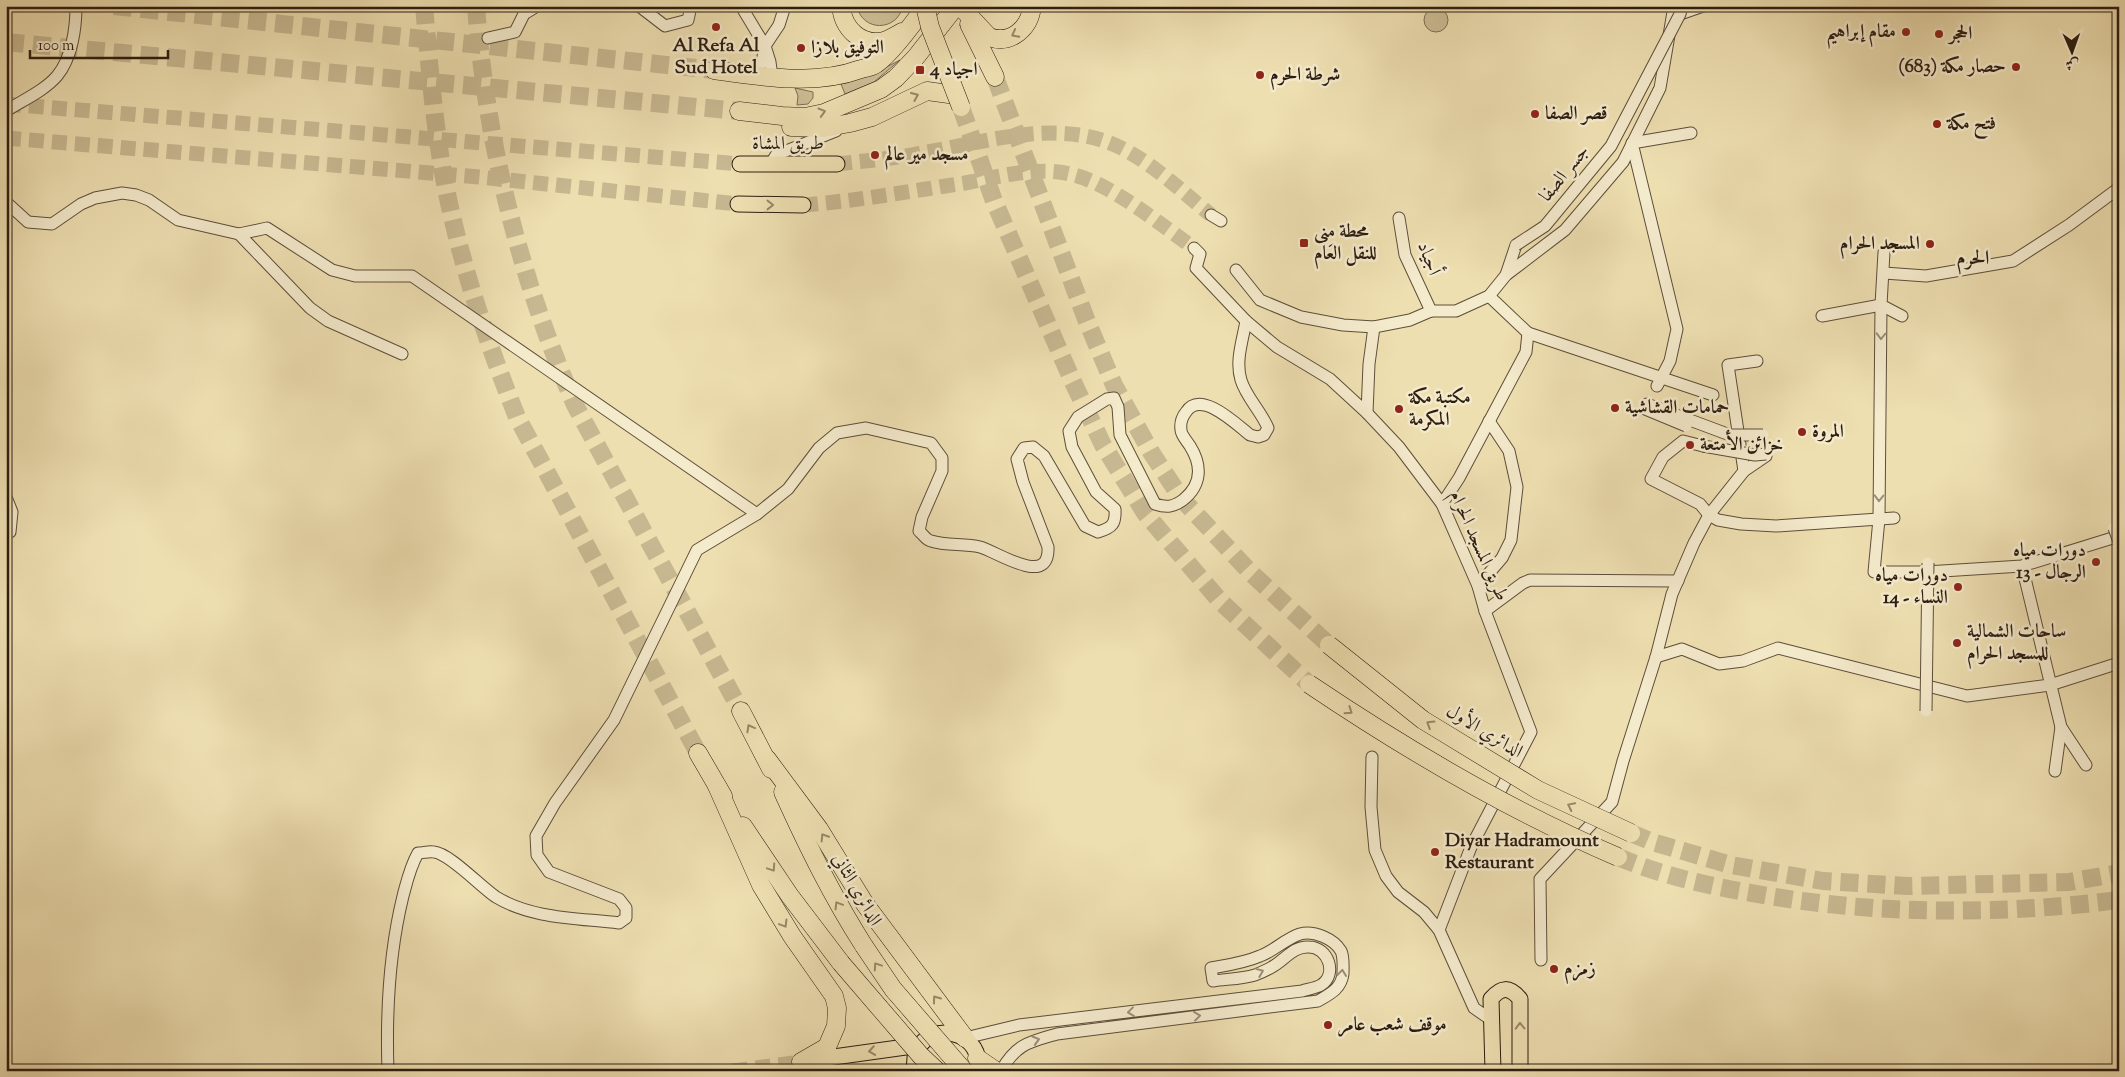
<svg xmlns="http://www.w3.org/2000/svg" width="2125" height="1077" font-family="'Sorts Mill Goudy',Amiri,serif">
<rect width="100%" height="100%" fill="#eedfb1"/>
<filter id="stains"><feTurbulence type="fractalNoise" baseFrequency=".004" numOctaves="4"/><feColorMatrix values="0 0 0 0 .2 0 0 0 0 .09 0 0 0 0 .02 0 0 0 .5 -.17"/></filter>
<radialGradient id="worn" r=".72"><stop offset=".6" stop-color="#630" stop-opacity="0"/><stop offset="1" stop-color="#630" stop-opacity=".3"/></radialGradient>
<g fill="#cdbe96" stroke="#7c6e54">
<path d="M857 6H903C897 32 862 32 857 6Z"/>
<circle cx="1436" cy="20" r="12"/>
<path d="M900 60 874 82 845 94 841 84 871 75Z"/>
<path d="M795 88 813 92V98L808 104 797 105 798 96Z"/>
</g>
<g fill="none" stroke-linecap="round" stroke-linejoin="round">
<g stroke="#c7b891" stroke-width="15" stroke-dasharray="15 8" stroke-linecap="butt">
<path d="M6 104 740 164"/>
<path d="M6 138 479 177 738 204"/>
<path d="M837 164C863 161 890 159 916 154 979 144 1054 118 1115 145 1151 161 1181 191 1211 215"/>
<path d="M803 205C857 201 911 191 965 183 998 177 1036 166 1070 174 1109 182 1161 225 1194 248"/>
<path d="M733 1071 801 1062"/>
</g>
<g stroke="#c7b891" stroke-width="18" stroke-dasharray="18 9" stroke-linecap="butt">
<path d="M114 6 714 70"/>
<path d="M424 6C430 72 435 138 449 203 465 277 489 347 517 417L698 753"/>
<path d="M476 6C486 143 520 279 575 405L741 711"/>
<path d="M6 42 739 111"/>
<path d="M995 77 1086 319 1114 385 1151 452 1181 498 1250 572 1329 645"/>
<path d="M961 107 994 201 1072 380 1103 445 1145 513 1220 601 1309 684"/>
<path d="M1631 833 1652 842 1731 865 1823 881 1908 886 2069 882 2119 873"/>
<path d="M1618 857C1663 876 1709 886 1757 894 1876 915 1999 915 2119 900"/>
</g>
<g stroke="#5c4e39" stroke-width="13">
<g id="minor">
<path d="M639 6 665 26 688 20 691 6"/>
<path d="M741 6 765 46 770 62 772 77"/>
<path d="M1680 14 1703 6"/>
<path d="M488 38 515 32 524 14 537 6"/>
<path d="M747 75 756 70 762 62 765 46 779 25 785 6"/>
<path d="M6 111C23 100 44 91 57 76 72 58 76 28 76 6"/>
<path d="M772 165 773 160 776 155 836 131"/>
<path d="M6 202 28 222 52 224 81 204 95 198 122 193 136 195 149 200 178 220 239 234 310 308 328 321 402 354"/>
<path d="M1211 215 1221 221"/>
<path d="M1399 218 1405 255 1431 311"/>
<path d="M239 234 267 228 332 270 355 276H412L757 514"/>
<path d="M1194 248 1200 254 1196 268 1246 321 1277 347 1330 379 1367 413 1399 447 1442 504 1478 586 1485 611 1531 732 1471 847 1439 930"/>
<path d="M1884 252 1881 305 1879 519 1874 572H1926L2022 566 2119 536"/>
<path d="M1236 270 1260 300 1301 317 1343 325 1374 327 1410 320 1431 311H1456L1489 296 1506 275 1565 230 1623 162 1660 88 1674 6"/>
<path d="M1884 273 1926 276 2013 261 2069 225 2119 188"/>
<path d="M1506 275 1516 245"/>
<path d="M1489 296 1528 333 1713 395"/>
<path d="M1822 316 1881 305 1902 316"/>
<path d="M1657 386 1670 361 1677 329 1632 143 1691 133"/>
<path d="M1367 413 1369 364 1374 327"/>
<path d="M1703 446 1683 441 1663 457 1651 479 1700 504 1709 515 1718 520 1741 524 1776 526 1894 518"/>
<path d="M1744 471 1728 365 1757 361"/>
<path d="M6 497 12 512 10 532 6 534"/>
<path d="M1442 504 1459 478 1526 352 1528 333"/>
<path d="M2022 566 2061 727 2086 765"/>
<path d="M1478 586 1502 558 1511 540 1517 487 1509 451 1489 421"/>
<path d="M1485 611 1523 583 1530 580 1678 581"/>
<path d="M1656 657 1682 649 1719 664 1743 661 1778 648 1967 696 2050 685 2119 663"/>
<path d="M1372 757 1371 807 1375 850 1386 876 1398 892 1424 912 1439 930 1474 1008 1490 1019"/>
<path d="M2055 771 2061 727"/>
<path d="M1541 960 1540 879 1612 802 1623 761 1656 657 1672 594 1694 543 1709 515 1744 471 1766 456"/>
<path d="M965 1038 1019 1025 1302 991C1308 989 1316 988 1321 985 1338 974 1328 947 1309 947 1293 946 1285 960 1272 967 1267 970 1260 973 1255 975 1242 979 1226 979 1213 981L1211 968C1228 965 1244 963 1260 956 1274 951 1285 939 1300 934 1314 930 1334 939 1341 951 1344 957 1343 967 1343 974 1341 989 1330 994 1318 1001L1057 1034C1029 1042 1016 1044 1001 1071"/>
<path d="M388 1071C386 1013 389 953 403 896 407 881 410 867 418 853 423 853 429 851 434 852 449 853 481 887 496 897 532 919 578 918 619 923L626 918V908L619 899 549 872 537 855 536 836 555 803 614 720 697 550 757 514 788 489 819 448 837 433 866 428 931 443 942 458V471L922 517 919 531C923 534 926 540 931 541 946 546 965 543 980 547 996 551 1050 589 1048 547L1023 482 1017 459 1024 448 1033 447 1044 456 1085 526 1098 532C1112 528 1116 524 1115 509L1096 492 1072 447 1069 431 1078 417 1107 399 1114 398 1118 407 1120 435 1155 504C1167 508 1173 507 1183 500 1202 485 1202 465 1190 446 1187 441 1181 435 1181 430 1180 423 1182 417 1186 412 1201 389 1237 425 1250 435L1258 437 1264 435 1268 428C1261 411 1246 397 1241 380 1235 361 1243 339 1246 321"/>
</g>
</g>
<g stroke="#2c1d11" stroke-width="17">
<g id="major">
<path d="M740 164H837"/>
<path d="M738 204 803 205"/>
<path d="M805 1061 920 1045"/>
<path d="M915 1071C908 1017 987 1024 977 1071"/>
<path d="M1493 1071 1491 999C1501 987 1509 986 1520 999V1071"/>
</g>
</g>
<g stroke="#2c1d11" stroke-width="19">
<g id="highway">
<path d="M841 6C843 29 861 46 884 41 890 39 897 35 902 32"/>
<path d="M960 6 989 37C1011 45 1030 28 1032 6"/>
<path d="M969 24 995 77"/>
<path d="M714 70C762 77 815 86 861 69 866 68 872 67 876 64 891 54 914 22 926 6"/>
<path d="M739 111 782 116 805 117 824 113 881 89 896 78 916 57 956 6"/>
<path d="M791 127 823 128 850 123 872 117 927 91 956 95"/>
<path d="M741 711 771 769"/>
<path d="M698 753 723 796"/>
<path d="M767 759 819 829 865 904 965 1038"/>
<path d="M717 786 761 885 792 936 834 996 837 1008 836 1026 827 1047 801 1062"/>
<path d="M783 792C808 847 832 896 864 946"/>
<path d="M743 826 790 896 841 963"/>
<path d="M977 1058 996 1071"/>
</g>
</g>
<use href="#minor" stroke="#f4eacc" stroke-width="11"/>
<use href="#major" stroke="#eedfb1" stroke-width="15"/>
<use href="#highway" stroke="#eedfb1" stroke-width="18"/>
<g stroke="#5c4e39" stroke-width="13" stroke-linecap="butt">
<g id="minor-bridge">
<path d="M1516 245 1545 226 1611 146 1680 14 1682 6"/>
<path d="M1686 426 1645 409 1647 404 1730 435H1763"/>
<path d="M1703 446 1755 455 1766 454"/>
<path d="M2114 528 2119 542"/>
<path d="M1926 711 1928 563"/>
</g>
</g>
<g stroke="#2c1d11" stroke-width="19" stroke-linecap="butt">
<g id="highway-bridge">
<path d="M925 6 930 27 961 107"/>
<path d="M1329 645 1423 720 1538 790 1631 833"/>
<path d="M1309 684C1407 750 1510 811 1618 857"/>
<path d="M864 946 893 989 964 1071"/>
<path d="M841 963 921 1056 937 1071"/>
</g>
</g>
<use href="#minor-bridge" stroke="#f4eacc" stroke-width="11"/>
<use href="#highway-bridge" stroke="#eedfb1" stroke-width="18"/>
</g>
<defs><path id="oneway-chevron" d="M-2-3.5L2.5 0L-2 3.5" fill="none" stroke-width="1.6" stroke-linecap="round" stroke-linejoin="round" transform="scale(1.25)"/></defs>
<g stroke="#978869">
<use href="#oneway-chevron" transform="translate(1015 34) rotate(152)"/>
<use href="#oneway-chevron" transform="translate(915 96) rotate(-23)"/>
<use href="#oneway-chevron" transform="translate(822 112) rotate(-16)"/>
<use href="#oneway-chevron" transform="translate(770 205)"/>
<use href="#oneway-chevron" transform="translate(1349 711) rotate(34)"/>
<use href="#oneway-chevron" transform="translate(1430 724) rotate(-148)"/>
<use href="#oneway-chevron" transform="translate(750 728) rotate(-119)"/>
<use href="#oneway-chevron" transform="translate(1571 806) rotate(-154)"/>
<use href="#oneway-chevron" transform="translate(824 837) rotate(-122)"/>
<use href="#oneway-chevron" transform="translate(772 868) rotate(56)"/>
<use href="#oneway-chevron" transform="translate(838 905) rotate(-121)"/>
<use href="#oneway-chevron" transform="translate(784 924) rotate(59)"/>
<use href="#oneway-chevron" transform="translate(877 966) rotate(-124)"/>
<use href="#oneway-chevron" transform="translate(936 999) rotate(-126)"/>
<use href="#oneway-chevron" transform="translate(1520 1026) rotate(-91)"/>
<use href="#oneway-chevron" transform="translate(872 1051) rotate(171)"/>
</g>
<g stroke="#9a8e78">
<use href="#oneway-chevron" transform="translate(1881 336) rotate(91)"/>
<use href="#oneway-chevron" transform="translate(1879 498) rotate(91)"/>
<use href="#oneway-chevron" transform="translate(1260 972) rotate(-22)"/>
<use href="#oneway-chevron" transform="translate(1342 973) rotate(-84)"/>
<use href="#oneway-chevron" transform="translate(1131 1012) rotate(173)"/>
<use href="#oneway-chevron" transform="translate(1197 1016) rotate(-7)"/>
<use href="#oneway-chevron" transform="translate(1036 1040) rotate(-17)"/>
</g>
<g fill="#8f2418" stroke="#f4eacc" stroke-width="2">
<circle cx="716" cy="27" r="5"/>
<circle cx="1906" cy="32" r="5"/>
<circle cx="1939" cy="34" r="5"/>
<circle cx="801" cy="48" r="5"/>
<circle cx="2016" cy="67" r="5"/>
<rect x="915" y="65" width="10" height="10" rx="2.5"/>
<circle cx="1260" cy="75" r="5"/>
<circle cx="1535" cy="114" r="5"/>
<circle cx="1937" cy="124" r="5"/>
<circle cx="875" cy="155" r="5"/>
<rect x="1299" y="238" width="10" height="10" rx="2.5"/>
<circle cx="1930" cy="244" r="5"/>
<circle cx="1615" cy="408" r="5"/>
<circle cx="1399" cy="409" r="5"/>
<circle cx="1802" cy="432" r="5"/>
<circle cx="1690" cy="445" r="5"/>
<circle cx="2096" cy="562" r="5"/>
<circle cx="1958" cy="587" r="5"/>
<circle cx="1957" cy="643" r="5"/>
<circle cx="1435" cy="852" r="5"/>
<circle cx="1554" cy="969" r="5"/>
<circle cx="1328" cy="1025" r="5"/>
</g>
<g text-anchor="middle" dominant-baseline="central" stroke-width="5" stroke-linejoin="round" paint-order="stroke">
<g font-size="19" font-weight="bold" fill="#2c1d11" stroke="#f4eacc" text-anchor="start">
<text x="1896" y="32" text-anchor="end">مقام إبراهيم</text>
<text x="1949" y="34">الحجر</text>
<text x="716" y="46" text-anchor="middle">Al Refa Al<tspan x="716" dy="22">Sud Hotel</tspan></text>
<text x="811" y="48">التوفيق بلازا</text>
<text x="2006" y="67" text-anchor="end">حصار مكة (683)</text>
<text x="930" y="70">اجياد 4</text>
<text x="1270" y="75">شرطة الحرم</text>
<text x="1545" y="114">قصر الصفا</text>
<text x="1947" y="124">فتح مكة</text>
<text x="885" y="155">مسجد مير عالم</text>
<text x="1314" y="232">محطة مِنى<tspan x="1314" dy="22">للنقل العام</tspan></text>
<text x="1920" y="244" text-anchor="end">المسجد الحرام</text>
<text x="1409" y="398">مكتبة مكة<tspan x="1409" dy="22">المكرمة</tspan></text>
<text x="1625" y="408">حمامات القشاشية</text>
<text x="1812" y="432">المروة</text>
<text x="1700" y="445">خزائن الأمتعة</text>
<text x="2086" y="551" text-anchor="end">دورات مياه<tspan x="2086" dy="22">الرجال - 13</tspan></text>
<text x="1948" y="576" text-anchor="end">دورات مياه<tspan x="1948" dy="22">النساء - 14</tspan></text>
<text x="1967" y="632">ساحات الشمالية<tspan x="1967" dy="22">للمسجد الحرام</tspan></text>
<text x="1445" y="841">Diyar Hadramount<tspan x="1445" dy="22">Restaurant</tspan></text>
<text x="1564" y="969">زمزم</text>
<text x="1338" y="1025">موقف شعب عامر</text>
</g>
<g font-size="19" fill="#2c1d11" stroke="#f4eacc">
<text x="788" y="144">طريق المشاة</text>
<text transform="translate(1565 174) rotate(-51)">جسر الصفا</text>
<text transform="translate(1428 259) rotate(69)">أجياد</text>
<text transform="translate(1478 546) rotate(66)">طريق المسجد الحرام</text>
<text transform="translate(1484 732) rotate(31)">الدائري الأول</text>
<text transform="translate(856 890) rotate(60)">الدائري الثاني</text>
</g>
<g font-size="20" font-weight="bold" fill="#2c1d11" stroke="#f4eacc">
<text x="1973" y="259">الحرم</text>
</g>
</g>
<rect width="2125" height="1077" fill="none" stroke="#eedfb1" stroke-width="25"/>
<rect x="8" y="8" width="2110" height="1062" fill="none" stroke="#2c1d11" stroke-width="2.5"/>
<rect x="12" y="12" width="2100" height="1052" fill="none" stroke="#2c1d11"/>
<g transform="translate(2072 52) rotate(178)" stroke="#f4eacc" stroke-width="4" paint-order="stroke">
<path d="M0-4L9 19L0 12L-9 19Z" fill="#2c1d11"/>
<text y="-8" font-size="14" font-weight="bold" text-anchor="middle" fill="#2c1d11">ش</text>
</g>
<path d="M30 50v8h138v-8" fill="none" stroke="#2c1d11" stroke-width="2.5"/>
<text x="38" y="50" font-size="15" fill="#2c1d11" stroke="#f4eacc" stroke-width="4" paint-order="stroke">100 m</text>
<rect width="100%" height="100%" filter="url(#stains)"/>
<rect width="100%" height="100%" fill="url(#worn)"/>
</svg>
